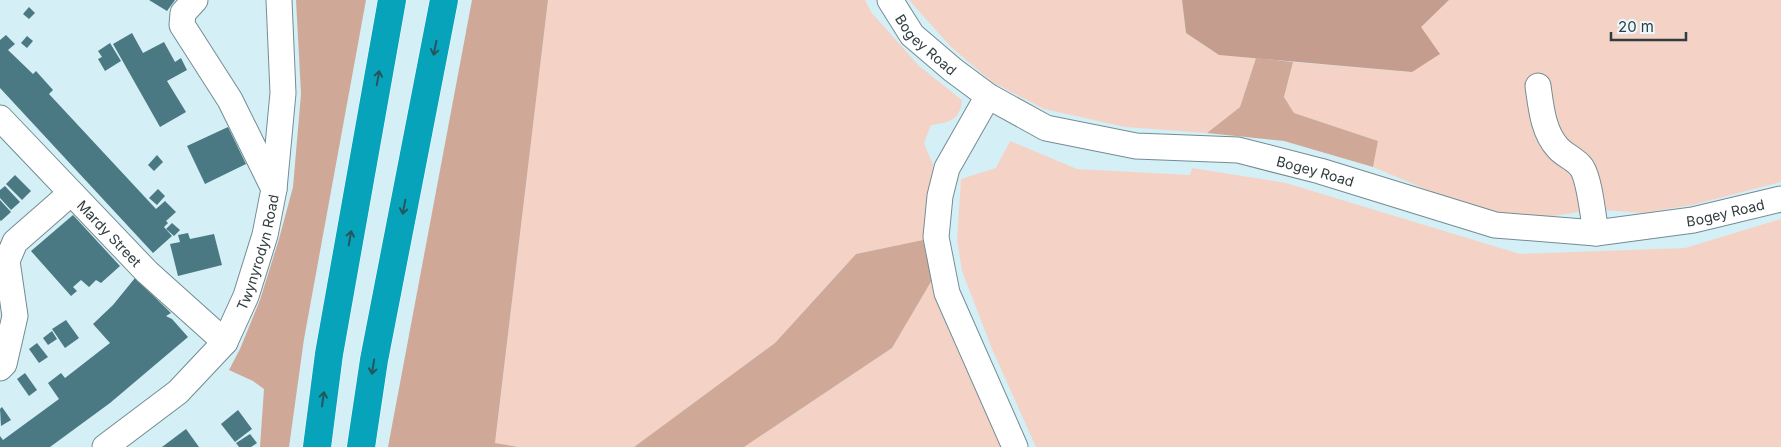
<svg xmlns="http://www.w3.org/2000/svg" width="1781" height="447" font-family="Inter,sans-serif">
<rect width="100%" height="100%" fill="#d4eff6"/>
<g fill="#f4d3c6">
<path d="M548 0H865L871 12 919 66 962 100C960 121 950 122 931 125L924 143 933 165 923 240 856 254 775 343 634 447H518L495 444Z"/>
<path d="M909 0H1182L1186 33 1219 55 1256 58 1240 107 1207 133 1125 127 1044 109 992 82 951 47Z"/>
<path d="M1449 0H1781V182L1692 205 1643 213 1605 210 1579 212 1527 220 1487 215 1373 167 1378 141 1294 113 1284 97 1293 62 1412 72 1420 27Z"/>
<path d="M1010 141 1077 169 1190 175 1192 168 1286 183 1520 254 1685 248 1781 219V447H1036L992 349 962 271 957 240 961 179 996 168Z"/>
<path d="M932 280 940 311 1001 447H744L892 348Z"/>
</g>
<g fill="#d0a898">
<path d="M296 0H366L304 339 289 447H260L264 389 253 381 229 370 240 349 260 300 279 239 293 187 301 94Z"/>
<path d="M472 0H548L495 443 518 447H388Z"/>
<path d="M1256 58 1293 62 1284 97 1294 113 1378 141 1373 167 1284 141 1207 133 1240 107Z"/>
<path d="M923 240 932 280 892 348 744 447H634L775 343 856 254Z"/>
</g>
<path fill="#c59d8e" d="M1182 0H1449L1421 27 1440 54 1412 72 1219 55 1186 33Z"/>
<g fill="#4b7983">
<path d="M149 0H175L167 11Z"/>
<path d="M29 7 35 13 29 19 23 14Z"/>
<path d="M132 33 143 53 164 42 175 62 181 58 187 70 167 81 186 112 160 127 113 44Z"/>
<path d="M6 35 15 44 8 50 33 74 36 71 53 90 49 94 156 209 165 201 176 212 166 221 168 223 164 227 172 236 153 253 0 88V40Z"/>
<path d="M27 36 33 41 27 48 21 43Z"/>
<path d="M110 43 121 61 105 71 98 59 102 57 98 51Z"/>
<path d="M228 127 246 164 205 184 187 146Z"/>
<path d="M157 155 163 162 154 171 148 165Z"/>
<path d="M15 175 31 191 22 200 6 184Z"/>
<path d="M5 186 20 202 11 210 0 198V190Z"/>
<path d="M158 189 165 196 157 205 149 198Z"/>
<path d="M0 200 11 212 1 221 0 220Z"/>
<path d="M73 215 120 266 101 283 96 280 89 287 81 280 73 287 77 291 71 296 31 251Z"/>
<path d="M172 223 180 230 174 236 166 229Z"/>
<path d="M188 233 190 239 214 234 222 265 178 276 170 244 180 242 178 235Z"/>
<path d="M135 278 171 313 166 316 172 319 188 337 110 403 50 447H0V436L3 440 59 399 48 383 61 373 65 378 110 343 93 324 113 305Z"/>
<path d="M66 320 79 338 65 348 52 329Z"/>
<path d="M52 331 57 339 48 345 43 338Z"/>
<path d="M37 343 48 357 39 363 29 349Z"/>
<path d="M25 373 37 390 29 396 17 379Z"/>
<path d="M2 407 11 420 1 426 0 409Z"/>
<path d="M238 410 252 429 235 442 221 424Z"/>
<path d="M186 429 199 447H162Z"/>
<path d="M250 434 257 443 251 447H239L236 443Z"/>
</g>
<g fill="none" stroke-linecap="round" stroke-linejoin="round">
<g stroke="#738c92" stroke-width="27">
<g id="minor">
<path d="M195 0 183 13 182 25 230 100 274 189"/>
<path id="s1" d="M890 0 912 35 953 70 988 96 1046 128 1136 146 1238 150 1320 171 1495 225 1596 233 1693 220 1781 199"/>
<path d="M1538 86C1541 107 1543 132 1558 148 1565 156 1576 159 1582 168 1590 181 1593 217 1596 233"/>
<path d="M988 96 947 168 940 196 936 237 947 293 1015 447"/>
<path id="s2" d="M0 118 147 272 225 342"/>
<path d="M0 368 4 364 15 316 7 261 15 242 71 193"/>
<path id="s3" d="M105 447 178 392 225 342 246 296 265 235 274 189 283 93 279 0"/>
</g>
</g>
<g stroke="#fff" stroke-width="29">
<g id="highway">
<path d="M317 447 329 354 392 0"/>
<path d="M361 447 374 360 444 0"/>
</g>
</g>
<use href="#minor" stroke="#fff" stroke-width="25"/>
<use href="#highway" stroke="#06a3bb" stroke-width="28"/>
</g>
<defs><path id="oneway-shaft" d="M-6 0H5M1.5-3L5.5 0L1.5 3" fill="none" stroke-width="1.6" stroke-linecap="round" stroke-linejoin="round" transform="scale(1.25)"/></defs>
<g stroke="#26565d">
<use href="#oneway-shaft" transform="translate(435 48) rotate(101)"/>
<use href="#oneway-shaft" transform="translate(378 78) rotate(-80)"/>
<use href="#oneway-shaft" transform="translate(404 207) rotate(101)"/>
<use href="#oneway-shaft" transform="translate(350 238) rotate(-80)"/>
<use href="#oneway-shaft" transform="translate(373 367) rotate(99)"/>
<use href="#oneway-shaft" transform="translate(323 399) rotate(-82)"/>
</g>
<g text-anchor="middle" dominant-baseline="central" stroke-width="5" stroke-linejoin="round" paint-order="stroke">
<g font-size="14" fill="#313c3e" stroke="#eafafe">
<text stroke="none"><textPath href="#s1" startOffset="58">Bogey Road</textPath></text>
<text stroke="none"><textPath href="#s1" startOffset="479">Bogey Road</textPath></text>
<text stroke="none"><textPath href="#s1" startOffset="899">Bogey Road</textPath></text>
<text stroke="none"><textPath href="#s2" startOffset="159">Mardy Street</textPath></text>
<text stroke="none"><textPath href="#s3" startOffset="256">Twynyrodyn Road</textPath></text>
</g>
</g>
<path d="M1611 32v8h75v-8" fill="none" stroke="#313c3e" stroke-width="2.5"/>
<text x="1618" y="32" font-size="15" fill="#313c3e" stroke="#eafafe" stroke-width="4" paint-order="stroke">20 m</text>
</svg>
